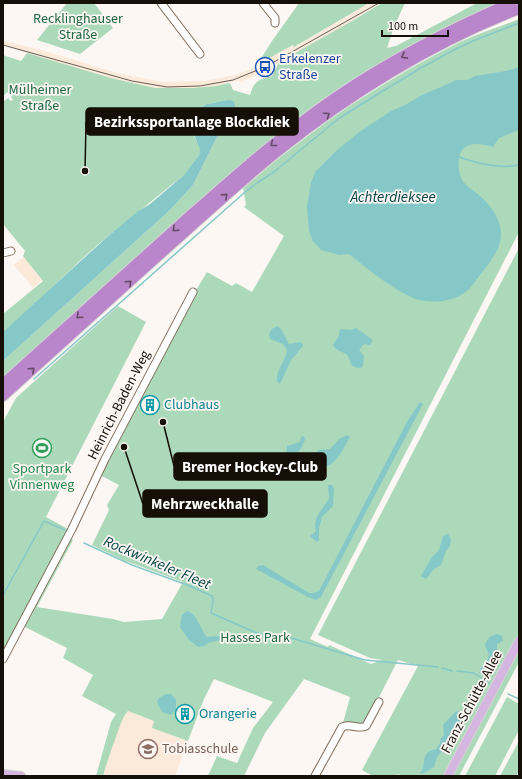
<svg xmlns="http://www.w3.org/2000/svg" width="522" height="779" font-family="'Source Sans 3',sans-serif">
<rect width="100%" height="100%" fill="#fcf7f3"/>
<g fill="#fbe9d9">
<path d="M369 3H382L352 21 257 75 240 82 239 80 215 86 194 88H155L111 78 3 46V41L38 49 117 73 163 82 205 81 236 75 264 64V61L293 45 295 47Z"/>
<path d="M24 257 42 280 33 288 14 265Z"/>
<path d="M128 711 155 721 152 728 188 741 175 776H103L109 754 120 724 122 718Z"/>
</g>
<g fill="#acd9ba">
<path d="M67 3H94L113 28 80 54 37 40Z"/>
<path d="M299 3H369L294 47 293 45 264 61 262 57 272 41Z"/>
<path d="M382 3H405L394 27 387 48 396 46 477 3H496L429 36 382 62 348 82 312 107 234 170 3 377V361L169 211 193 185 222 127 228 116 233 111 228 100C221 102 214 102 207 104 194 110 188 123 194 136 196 141 201 145 200 150 199 159 191 166 186 173 181 178 175 182 170 186 150 203 129 219 108 236 72 266 40 301 3 332V314L43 281 23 256 25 251 3 224V102L8 98 11 101 13 100 11 97 14 94 10 90 3 96V55L21 61 27 53 111 78 155 88H194L215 86 230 83 233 90 250 95C254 81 258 80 272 76L279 62 352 21Z"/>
<path d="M519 19V232L310 639 328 647 329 645 371 664 382 660 370 658 318 635 519 248V637L446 776H401L398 774 397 776H373L362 770 418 666 398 660 365 725 343 723 350 697 304 679 265 733 244 776H208L217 756 237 763 253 728 273 702 214 679 204 699 188 741 152 728 154 721 128 711C121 719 120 727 116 737 111 750 107 762 103 776H96L111 722 116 714 82 696 93 675 63 658 67 648 23 626 69 537 73 540 37 607 113 619 124 622 162 619 183 582 123 560 92 545 109 510 107 505 119 485 100 475 183 312 207 272 232 286 236 283 252 292 284 236 244 207 246 205 243 188C259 175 275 161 292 148 344 107 400 72 460 42 479 33 499 27 519 19Z"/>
<path d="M118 306 146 322 46 517 68 529 6 649 3 647V422L16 398Z"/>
<path d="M519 645V662L459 776H450Z"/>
<path d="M507 697 519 704V730L495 776H465Z"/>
<path d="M519 741V771L516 776H500Z"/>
</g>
<g fill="#86c8c8">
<path d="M519 67V130L499 138 493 147C480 143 461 140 459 159 458 165 459 174 462 180 466 186 474 191 480 196 490 204 502 221 501 235 501 249 489 264 480 275 476 280 472 287 467 291 452 303 426 305 409 296 388 286 368 269 349 254L339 255 321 250 313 241 309 231 307 206 311 183 315 172 336 151 358 133 391 111 405 105 422 95 457 80H467L475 76 506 71Z"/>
<path d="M228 100 234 101 235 106 233 111 228 116 222 127 193 185 169 211 3 361V332L107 237 137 212 150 204 184 175 194 162 199 155 200 149 192 130 191 125 193 118 198 109 207 104Z"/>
<path d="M277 326 281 329 289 344 300 342 303 344V346L291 360 280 384 277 381C276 369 286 361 287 350L283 344 270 339 269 334 272 329Z"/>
<path d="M356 328 373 340 370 345 364 344 359 350 364 356 363 366 361 368C347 367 353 361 346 354 340 350 337 352 333 345L339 336 340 329 351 330Z"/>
<path d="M420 402 423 404 321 597 316 600 308 597 256 569 258 566 263 565 309 593H313L319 591 407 422Z"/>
<path d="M347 435 350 437C341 453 329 480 311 458L318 450 330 449 339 439Z"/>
<path d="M304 436 305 440C303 443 302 448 299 451 295 455 291 456 289 461L286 457 287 446 300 442 301 437Z"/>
<path d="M328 485H332L334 489 333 506 322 517 319 528V540L317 542 310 536 316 531C312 517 323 510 329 498Z"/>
<path d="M448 534 451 539 450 546 446 551 441 565 434 569 426 579 421 576 432 557 439 550 443 536Z"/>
<path d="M187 611C198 614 200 629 207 637L229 635V638L208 643 204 646 198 647 189 640 180 627 182 615Z"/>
<path d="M497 634 502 636 503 641 497 644V650L491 665 485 673 481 674 479 673C481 666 487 663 489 655L485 645C486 640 491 635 497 634Z"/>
<path d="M166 694H171L176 700V710L171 715 162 712 157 702 159 698Z"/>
<path d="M456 711 460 712 462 720 459 724 455 726 454 730 450 733 449 743 437 757 434 767 422 774 420 773C426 767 422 759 427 753 429 751 433 750 436 749 438 747 439 744 441 741L440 739 444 735 443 725Z"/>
</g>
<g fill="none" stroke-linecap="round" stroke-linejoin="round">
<g stroke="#86c8c8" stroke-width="1.5">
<path d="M459 157C476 163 501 169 519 165"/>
<path d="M34 379 244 193 257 183 274 172 338 119 365 102 419 69 454 50 473 41 519 23"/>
<path d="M84 543 132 565 190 586 212 596 213 599 211 613 257 633 271 636 288 637 365 660 438 667"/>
<path d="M3 595 44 521 65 530"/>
<path d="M442 668 452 671"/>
<path d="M457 671 474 673 490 684"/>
<path d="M508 694 519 699"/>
</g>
<g stroke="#806c58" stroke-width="9">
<g id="minor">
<path d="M161 3 200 54"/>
<path d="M263 3 275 18V23"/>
<path d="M3 253 11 251"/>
<path d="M3 659 72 529 105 459 193 292"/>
<path d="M315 776 342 727C350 723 359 730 366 726L379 702"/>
</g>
</g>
<g stroke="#d5d4d2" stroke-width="10">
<g id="major">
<path d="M3 774 21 776"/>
<path d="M448 776 519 641"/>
</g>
</g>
<g stroke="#d5d4d2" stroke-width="12">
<g id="highway">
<path d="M3 384C63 330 124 275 184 221 233 178 282 134 336 97 391 60 450 29 511 3"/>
<path d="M3 396C55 349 106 303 158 256 198 221 237 184 278 151 351 93 432 43 519 9"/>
</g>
</g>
<use href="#minor" stroke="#fff" stroke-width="7"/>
<use href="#major" stroke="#d5b6e0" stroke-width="8"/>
<use href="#highway" stroke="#b986cb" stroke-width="10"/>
<path stroke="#666059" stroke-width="1" d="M3 45 132 81 167 87 200 86 233 80 265 67 379 3"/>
</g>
<defs><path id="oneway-chevron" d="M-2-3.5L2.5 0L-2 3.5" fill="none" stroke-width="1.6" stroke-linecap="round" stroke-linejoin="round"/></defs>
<g stroke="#684a69">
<use href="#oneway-chevron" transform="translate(404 56) rotate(152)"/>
<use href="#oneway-chevron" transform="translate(327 115) rotate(-35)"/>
<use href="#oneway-chevron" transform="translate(273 144) rotate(142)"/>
<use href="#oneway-chevron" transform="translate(225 196) rotate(-42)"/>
<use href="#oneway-chevron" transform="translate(175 229) rotate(138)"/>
<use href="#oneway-chevron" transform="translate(129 283) rotate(-42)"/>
<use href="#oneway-chevron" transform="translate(79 316) rotate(138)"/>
<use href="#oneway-chevron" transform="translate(32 370) rotate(-42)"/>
</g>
<defs>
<g id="bus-ring" transform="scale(1)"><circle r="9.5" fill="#fcf7f3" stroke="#1a4fb4" stroke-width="1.5"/><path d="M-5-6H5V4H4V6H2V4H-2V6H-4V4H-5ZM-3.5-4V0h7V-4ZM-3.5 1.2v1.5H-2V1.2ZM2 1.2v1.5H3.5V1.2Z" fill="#1a4fb4"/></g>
<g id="building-ring" transform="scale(1)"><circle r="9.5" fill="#fcf7f3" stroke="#0f9aa8" stroke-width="1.5"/><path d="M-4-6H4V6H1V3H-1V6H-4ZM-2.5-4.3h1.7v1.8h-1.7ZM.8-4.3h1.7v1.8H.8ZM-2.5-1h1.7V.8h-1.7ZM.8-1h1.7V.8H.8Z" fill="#0f9aa8"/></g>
<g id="stadium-ring" transform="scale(1)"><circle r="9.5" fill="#fcf7f3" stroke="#2e9e5b" stroke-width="1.5"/><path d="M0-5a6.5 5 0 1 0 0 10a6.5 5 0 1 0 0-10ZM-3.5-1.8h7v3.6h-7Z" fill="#2e9e5b"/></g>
<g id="school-ring" transform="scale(1)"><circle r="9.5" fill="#fcf7f3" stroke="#8d6e63" stroke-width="1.5"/><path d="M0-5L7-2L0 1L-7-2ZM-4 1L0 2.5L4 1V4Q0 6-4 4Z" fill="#8d6e63"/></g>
</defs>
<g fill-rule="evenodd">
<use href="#bus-ring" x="265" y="67"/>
<use href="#building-ring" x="150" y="405"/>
<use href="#stadium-ring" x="42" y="448"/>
<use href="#building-ring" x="185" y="714"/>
<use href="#school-ring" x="148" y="749"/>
</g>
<g text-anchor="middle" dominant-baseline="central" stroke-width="3.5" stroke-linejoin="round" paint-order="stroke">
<g font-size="14" fill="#1e673f" stroke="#fcf7f3">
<text x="78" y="19">Recklinghauser<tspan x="78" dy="16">Straße</tspan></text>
<text x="40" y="90">Mülheimer<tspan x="40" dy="16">Straße</tspan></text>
<text x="255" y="638">Hasses Park</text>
</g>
<g font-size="14" fill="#164399" stroke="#fcf7f3" text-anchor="start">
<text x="279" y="59">Erkelenzer<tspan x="279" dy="16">Straße</tspan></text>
</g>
<g font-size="14" fill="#160f07" stroke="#fcf7f3">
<text transform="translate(119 405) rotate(-63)">Heinrich-Baden-Weg</text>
<text transform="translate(472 702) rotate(-62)">Franz-Schütte-Allee</text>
</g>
<g font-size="14" fill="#0d838f" stroke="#fcf7f3" text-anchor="start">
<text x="164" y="405">Clubhaus</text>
<text x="199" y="714">Orangerie</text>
</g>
<g font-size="14" fill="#27864d" stroke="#fcf7f3">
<text x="42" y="469">Sportpark<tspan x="42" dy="16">Vinnenweg</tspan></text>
</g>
<g font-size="14" fill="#785e54" stroke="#fcf7f3" text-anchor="start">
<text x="162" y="749">Tobiasschule</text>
</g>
<g font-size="15" font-style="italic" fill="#034344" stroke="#fcf7f3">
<text x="393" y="197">Achterdieksee</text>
<text transform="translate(157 563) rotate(23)">Rockwinkeler Fleet</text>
</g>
</g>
<path fill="none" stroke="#160f07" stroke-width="1.5" d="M85 171L86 122M163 422L174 466M124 447L143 504"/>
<g fill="#160f07" stroke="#fcf7f3" stroke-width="1.5">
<circle cx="85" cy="171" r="4"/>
<circle cx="163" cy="422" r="4"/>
<circle cx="124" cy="447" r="4"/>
</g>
<g fill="#160f07" stroke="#160f07" stroke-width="1.5">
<rect x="86" y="108" width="212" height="27" rx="4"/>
<rect x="174" y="453" width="152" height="27" rx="4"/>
<rect x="143" y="490" width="124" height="27" rx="4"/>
</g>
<g font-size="15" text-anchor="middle" font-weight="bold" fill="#fff">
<text x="192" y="127">Bezirkssportanlage Blockdiek</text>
<text x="250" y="472">Bremer Hockey-Club</text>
<text x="205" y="509">Mehrzweckhalle</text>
</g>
<rect width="522" height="779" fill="none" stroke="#160f07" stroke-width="8"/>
<path d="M382 30v6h66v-6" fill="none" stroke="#160f07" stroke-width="2"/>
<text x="388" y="30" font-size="12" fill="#160f07" stroke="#fcf7f3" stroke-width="3" paint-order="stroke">100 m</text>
</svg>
